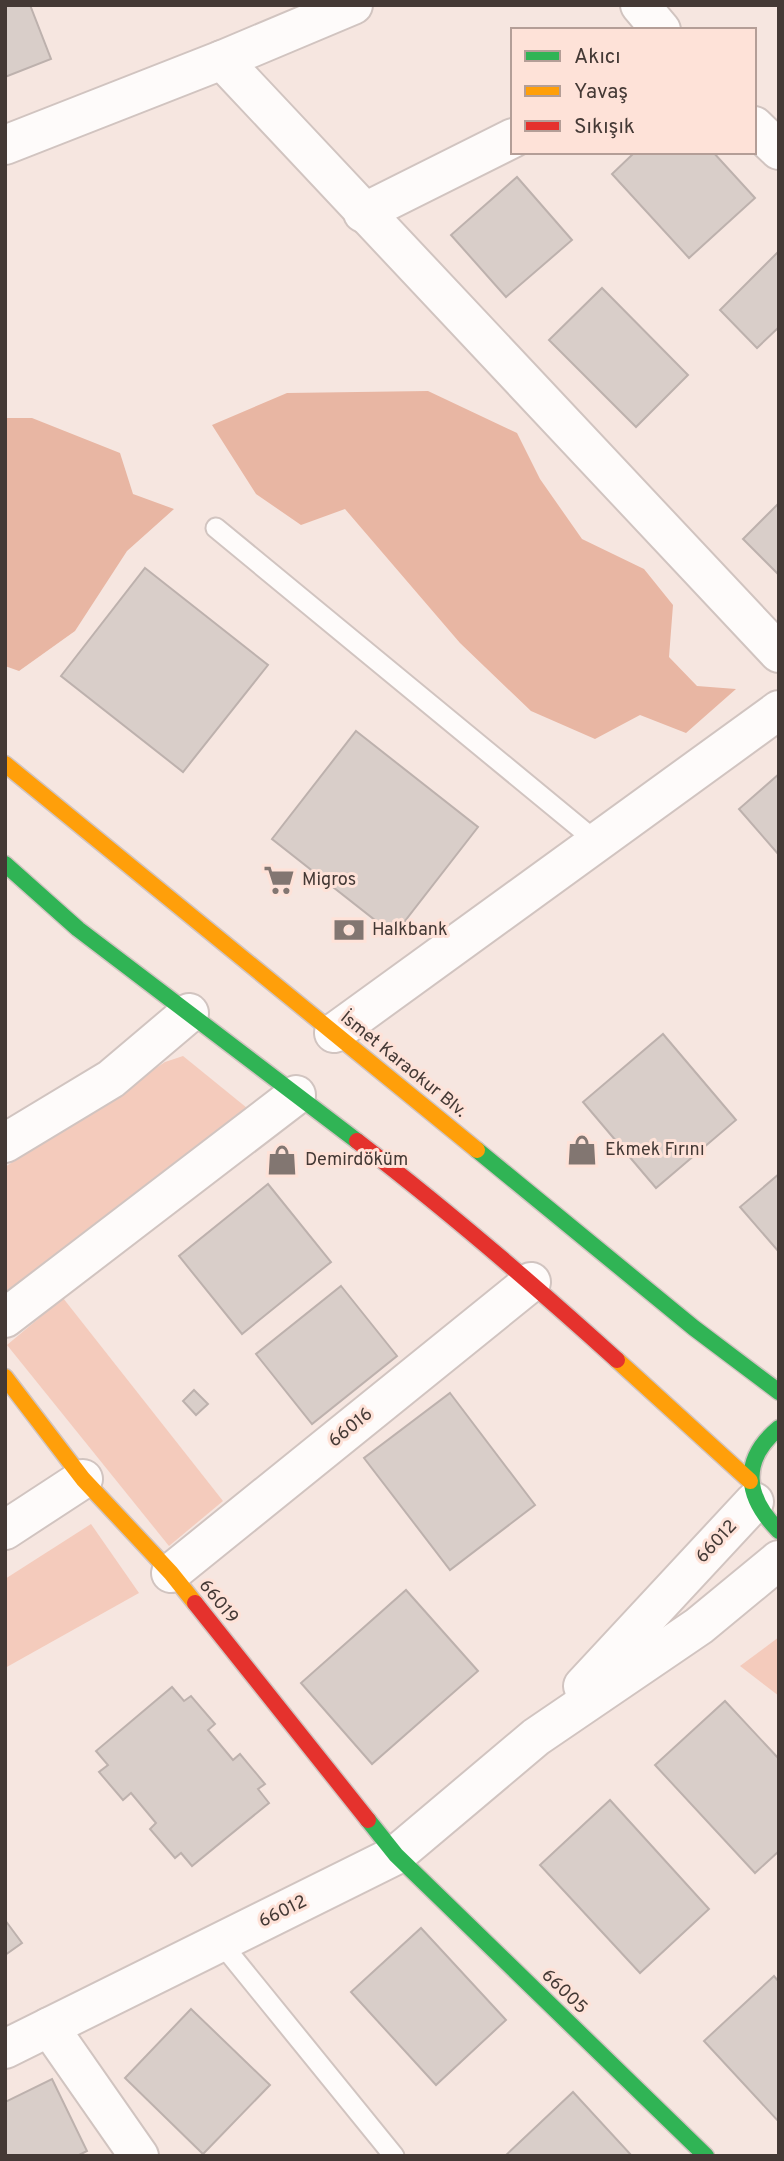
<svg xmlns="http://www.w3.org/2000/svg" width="784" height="2161" font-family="Overpass,sans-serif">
<rect width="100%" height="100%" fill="#f6e6e0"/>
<g fill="#f4cbbc">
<path d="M183 1056 247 1108 5 1302V1167L165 1062Z"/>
<path d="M63 1298 223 1501 169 1546 7 1345Z"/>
<path d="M91 1524 139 1593 5 1668V1579Z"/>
<path d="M779 1637V1696L740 1666Z"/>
</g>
<g fill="#e8b6a3">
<path d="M428 391 517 433 540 479 582 539 644 569 673 605 669 657 697 686 736 689 686 733 640 715 595 739 531 711 460 643 345 509 301 525 256 494 212 425 287 393Z"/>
<path d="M5 418H32L120 453 133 494 174 509 127 551 75 631 19 671 5 666Z"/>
</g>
<g fill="#d9cec9" stroke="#bdb1ad" stroke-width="2">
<path d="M5 5H30L51 59 5 77Z"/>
<path d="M635 152H713L755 198 689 258 612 174Z"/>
<path d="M517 177 572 240 506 297 451 235Z"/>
<path d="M779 251V327L757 348 720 310Z"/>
<path d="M602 288 688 375 636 427 549 340Z"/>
<path d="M779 503V575L743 539Z"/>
<path d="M145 568 268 665 183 772 61 676Z"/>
<path d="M356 731 478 827 394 935 272 839Z"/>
<path d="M779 774V855L739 809Z"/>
<path d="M663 1034 736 1120 656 1188 583 1102Z"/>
<path d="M779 1174V1252L740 1207Z"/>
<path d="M268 1184 331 1262 242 1334 179 1256Z"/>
<path d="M341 1286 397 1356 312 1424 256 1354Z"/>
<path d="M194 1390 208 1404 196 1415 183 1401Z"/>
<path d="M450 1393 535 1505 450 1570 364 1458Z"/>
<path d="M406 1590 478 1671 372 1764 301 1683Z"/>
<path d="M172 1687 184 1701 191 1696 215 1724 208 1730 233 1760 240 1754 265 1784 258 1789 269 1803 192 1866 181 1853 175 1858 150 1829 156 1823 131 1793 123 1800 99 1772 108 1765 96 1751Z"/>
<path d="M725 1701 779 1759V1851L755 1873 655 1765Z"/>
<path d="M610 1800 709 1909 640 1973 540 1865Z"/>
<path d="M5 1920 22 1943 5 1955Z"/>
<path d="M421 1928 506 2020 436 2085 351 1992Z"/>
<path d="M774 1976 779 1982V2122L704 2041Z"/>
<path d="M191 2009 270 2085 203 2154 125 2078Z"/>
<path d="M52 2079 87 2151 77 2156H5V2102Z"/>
<path d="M573 2092 632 2156H505Z"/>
</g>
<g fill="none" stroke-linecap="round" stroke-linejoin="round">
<g stroke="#d1c4c0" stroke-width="23">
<g id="lane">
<path d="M216 528 597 842"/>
<path d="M221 1943 394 2156"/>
</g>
</g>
<g stroke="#d1c4c0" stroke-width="42">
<g id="street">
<path d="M640 5 661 30"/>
<path d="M222 60 779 653"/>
<path d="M754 126 779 150"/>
<path d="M5 145 222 60 353 5"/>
<path d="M363 213 513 138"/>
<path d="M334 1033 779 710"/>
<path d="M5 1143 111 1079 189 1013"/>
<path d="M5 1318 296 1095"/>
<path d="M5 1530 83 1479"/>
<path d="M171 1573 531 1282"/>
<path d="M583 1686 754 1502"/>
<path d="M49 2027 139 2156"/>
<path d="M5 2049 396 1855 536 1737 699 1626 779 1560"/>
</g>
</g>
<g stroke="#d1c4c0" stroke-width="19">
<g id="fast">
<path d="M5 864 78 929 357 1141"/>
<path d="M477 1150 694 1328 779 1392"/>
<path d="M779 1428C740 1460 745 1497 779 1531"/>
<path d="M368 1820 396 1855 706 2156"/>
</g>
</g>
<g stroke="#d1c4c0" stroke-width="19">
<g id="slow">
<path d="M5 764 477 1150"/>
<path d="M617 1360 750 1481"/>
<path d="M5 1377 83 1479 171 1573 195 1603"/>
</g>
</g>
<g stroke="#d1c4c0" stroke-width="19">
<g id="jam">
<path d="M357 1141C447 1210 533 1284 617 1360"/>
<path d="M195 1603 368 1820"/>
</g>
</g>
<use href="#lane" stroke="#fefbfa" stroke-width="19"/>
<use href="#street" stroke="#fefbfa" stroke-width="38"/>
<use href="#fast" stroke="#30b455" stroke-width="16"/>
<use href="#slow" stroke="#ff9f0a" stroke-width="16"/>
<use href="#jam" stroke="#e5322d" stroke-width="16"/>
</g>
<defs>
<g id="supermarket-bare" transform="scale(2.415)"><path d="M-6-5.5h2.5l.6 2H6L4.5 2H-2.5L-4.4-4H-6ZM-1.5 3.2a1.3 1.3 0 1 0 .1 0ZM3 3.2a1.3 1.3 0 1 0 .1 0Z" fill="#827671" stroke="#fee2d8" stroke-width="2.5" paint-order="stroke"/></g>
<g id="bank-bare" transform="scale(2.415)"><path d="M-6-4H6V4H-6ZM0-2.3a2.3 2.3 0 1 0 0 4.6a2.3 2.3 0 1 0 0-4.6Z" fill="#827671" stroke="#fee2d8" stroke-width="2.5" paint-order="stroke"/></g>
<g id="shop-bare" transform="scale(2.415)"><path d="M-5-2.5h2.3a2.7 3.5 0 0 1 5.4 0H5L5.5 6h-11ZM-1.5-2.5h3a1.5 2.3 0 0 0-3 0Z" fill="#827671" stroke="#fee2d8" stroke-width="2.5" paint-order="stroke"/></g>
</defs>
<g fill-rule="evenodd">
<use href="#supermarket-bare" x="279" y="880"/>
<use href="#bank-bare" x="349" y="930"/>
<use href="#shop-bare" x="582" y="1150"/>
<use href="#shop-bare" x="282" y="1160"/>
</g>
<g text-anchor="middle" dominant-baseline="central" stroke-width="6" stroke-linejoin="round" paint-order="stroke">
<g font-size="18" fill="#443935" stroke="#fee2d8" text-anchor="start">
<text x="302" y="880">Migros</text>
<text x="372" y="930">Halkbank</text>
<text x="605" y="1150">Ekmek Fırını</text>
<text x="305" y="1160">Demirdöküm</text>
</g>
<g font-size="18" fill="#443935" stroke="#fee2d8">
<text transform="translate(403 1065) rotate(39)">İsmet Karaokur Blv.</text>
<text transform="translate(351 1428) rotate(-39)">66016</text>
<text transform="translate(717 1542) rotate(-47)">66012</text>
<text transform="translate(218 1602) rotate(51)">66019</text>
<text transform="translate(283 1912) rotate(-26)">66012</text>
<text transform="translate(564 1992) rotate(44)">66005</text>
</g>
</g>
<rect width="784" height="2161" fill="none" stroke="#443935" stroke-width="14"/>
<rect x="511" y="28" width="245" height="126" fill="#fee2d8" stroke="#b49e97" stroke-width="2"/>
<rect x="525" y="51" width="35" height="10" fill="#30b455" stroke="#b49e97" stroke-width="2"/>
<text x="574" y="63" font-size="21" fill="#443935">Akıcı</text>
<rect x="525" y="86" width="35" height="10" fill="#ff9f0a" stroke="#b49e97" stroke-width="2"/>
<text x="574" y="98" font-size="21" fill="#443935">Yavaş</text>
<rect x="525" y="121" width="35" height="10" fill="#e5322d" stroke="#b49e97" stroke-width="2"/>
<text x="574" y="133" font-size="21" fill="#443935">Sıkışık</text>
</svg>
